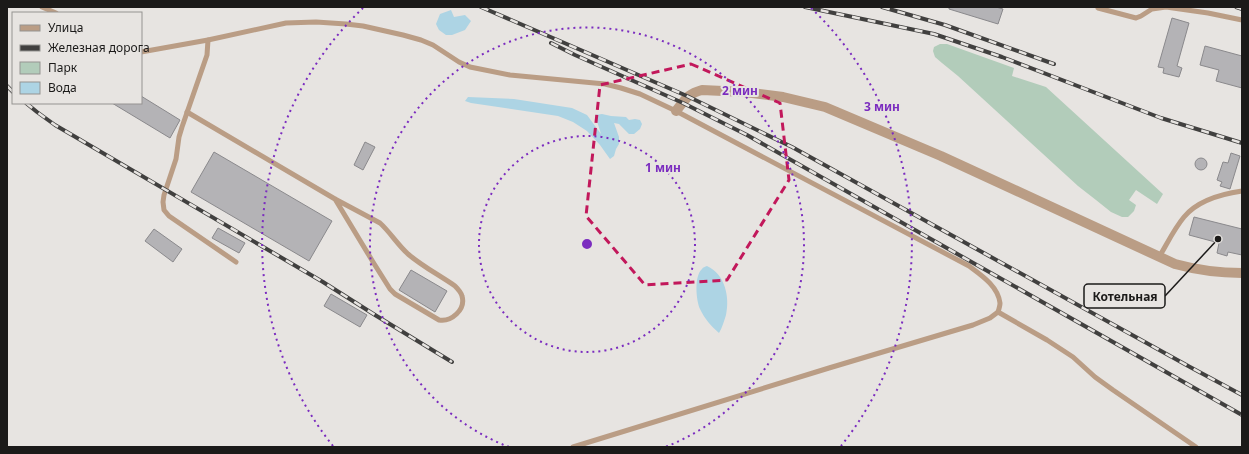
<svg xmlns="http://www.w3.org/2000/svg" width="1249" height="454" font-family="'Noto Sans',sans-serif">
<rect width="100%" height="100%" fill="#e7e4e1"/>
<path fill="#b2ccba" d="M940 44H947L1014 68 1012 76 1046 87 1163 194 1157 204 1136 190 1129 200 1136 205 1134 211 1128 217H1122L1111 212 1096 200 1078 186 958 76 942 63 935 57 933 51 934 47Z"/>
<g fill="#add4e4">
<path d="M451 10 454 17 465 15 471 21 465 30 452 35H446L439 30 436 24 440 14Z"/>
<path d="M468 97 514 99 572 108 587 115 601 134 595 115 602 114 611 116 626 117 629 120 635 119 640 120 642 124 640 129 634 134H629L619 124 614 123 619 137V144L616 149 614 156 610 159 600 145 587 131 573 122 558 116 471 103 465 101Z"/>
<path d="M707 266C725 274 730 297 726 315 724 321 722 328 719 333 712 327 704 318 700 309 696 300 694 276 702 269 703 267 705 267 707 266Z"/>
</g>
<g fill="#b4b3b6" stroke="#8a898c">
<path d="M949 7H996L1003 9 998 24 949 9Z"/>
<path d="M1172 18 1189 23 1177 66 1182 68 1179 77 1163 73 1164 68 1158 67Z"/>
<path d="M1205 46 1242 56V88L1216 81 1219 70 1200 65Z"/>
<path d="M141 96 180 120 170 138 112 103H141Z"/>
<path d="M365 142 375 147 363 170 354 165Z"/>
<path d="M214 152 332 221 309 261 191 192Z"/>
<path d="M1231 153 1240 156 1230 189 1220 186 1222 182 1217 180 1223 162 1228 163Z"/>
<circle cx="1201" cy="164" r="6"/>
<path d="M1194 217 1242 229V255L1228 252 1227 256 1217 253 1219 243 1189 235Z"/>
<path d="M218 228 245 243 239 253 212 238Z"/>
<path d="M154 229 182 249 173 262 145 241Z"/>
<path d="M411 270 447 291 435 312 399 290Z"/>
<path d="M331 294 367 315 360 327 324 306Z"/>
</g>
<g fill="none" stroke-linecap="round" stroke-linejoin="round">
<g stroke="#ba9d85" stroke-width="5">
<path d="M42 7 56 13"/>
<path d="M1098 8 1136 18 1141 16 1152 9 1166 7 1208 13 1242 20"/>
<path d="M208 40 207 55 182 127 179 137 176 159 164 195 163 202 164 210 169 216 236 262"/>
<path d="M141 52 208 40 286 23 316 22 346 24 363 26 403 35 421 40 433 45 459 62 470 67 510 75 605 84 621 88 640 94 676 111 969 266C981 275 998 286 1000 303 1000 306 999 309 998 312L990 318 973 325 829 368 573 447"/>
<path d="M187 112 335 199 380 223C390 232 397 244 408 254 422 266 439 275 455 286 458 289 461 292 462 296 466 310 451 322 439 320L395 294 390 289 373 262 335 199"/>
<path d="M1159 257C1167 244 1174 229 1184 217 1198 200 1221 194 1242 191"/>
<path d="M998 312 1047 340 1073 357 1095 377 1113 390 1196 447"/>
</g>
<path stroke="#ba9d85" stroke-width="10" d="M676 111C685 100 687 94 702 90L744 92 783 97 825 107 941 156 1175 264C1197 270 1219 273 1242 273"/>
<g stroke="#41403f" stroke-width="4">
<g id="rail">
<path d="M481 7 687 96 792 147 1190 367 1242 395"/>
<path d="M805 7 934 34 1002 57 1161 118 1242 143"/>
<path d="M882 7 945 25 1054 64"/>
<path d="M1236 7 1242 9"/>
<path d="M551 43 575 55 683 103 747 135 1242 415"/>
<path d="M7 86 13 92"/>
<path d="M26 103 37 112 55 125 323 282 375 315 452 362"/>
</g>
</g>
<use href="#rail" stroke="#e7e4e1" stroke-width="2.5" stroke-dasharray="8" stroke-linecap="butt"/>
</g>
<path fill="none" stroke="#c2185b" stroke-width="3" stroke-dasharray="8 5" stroke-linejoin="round" d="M691 64 780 103 789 180 727 280 645 285 586 216 600 85Z"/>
<g fill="none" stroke="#7b2cbf" stroke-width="2" stroke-dasharray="2 4">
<circle cx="587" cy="244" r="108"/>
<path d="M509 447A217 217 0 1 1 665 447"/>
<path d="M333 446A325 325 0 0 1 363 8M811 8A325 325 0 0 1 841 446"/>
</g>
<circle cx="587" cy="244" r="6" fill="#7b2cbf" stroke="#e7e4e1" stroke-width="2"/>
<g font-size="12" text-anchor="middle" font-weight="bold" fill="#7b2cbf" stroke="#e7e4e1" stroke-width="4" stroke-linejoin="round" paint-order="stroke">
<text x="740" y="95">2 мин</text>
<text x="882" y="111">3 мин</text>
<text x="663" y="172">1 мин</text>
</g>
<path fill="none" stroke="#1b1a19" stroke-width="1.5" d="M1218 239L1165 296"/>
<circle fill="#1b1a19" stroke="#e7e4e1" stroke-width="1.5" cx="1218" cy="239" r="4"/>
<rect fill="#e7e4e1" stroke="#1b1a19" stroke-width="1.5" x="1084" y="284" width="81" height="24" rx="4"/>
<g font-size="12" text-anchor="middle" font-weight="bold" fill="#1b1a19">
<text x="1125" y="301">Котельная</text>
</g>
<rect width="1249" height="454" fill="none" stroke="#1b1a19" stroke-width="16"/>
<rect x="12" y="12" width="130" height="92" fill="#e7e4e1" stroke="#959391"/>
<rect x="20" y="25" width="20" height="6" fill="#ba9d85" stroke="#959391"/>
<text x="48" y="32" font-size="12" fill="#1b1a19">Улица</text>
<rect x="20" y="45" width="20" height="6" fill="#41403f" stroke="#959391"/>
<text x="48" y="52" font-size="12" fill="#1b1a19">Железная дорога</text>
<rect x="20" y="62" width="20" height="12" fill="#b2ccba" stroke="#959391"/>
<text x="48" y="72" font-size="12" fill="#1b1a19">Парк</text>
<rect x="20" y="82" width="20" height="12" fill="#add4e4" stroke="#959391"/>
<text x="48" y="92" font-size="12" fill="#1b1a19">Вода</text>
</svg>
